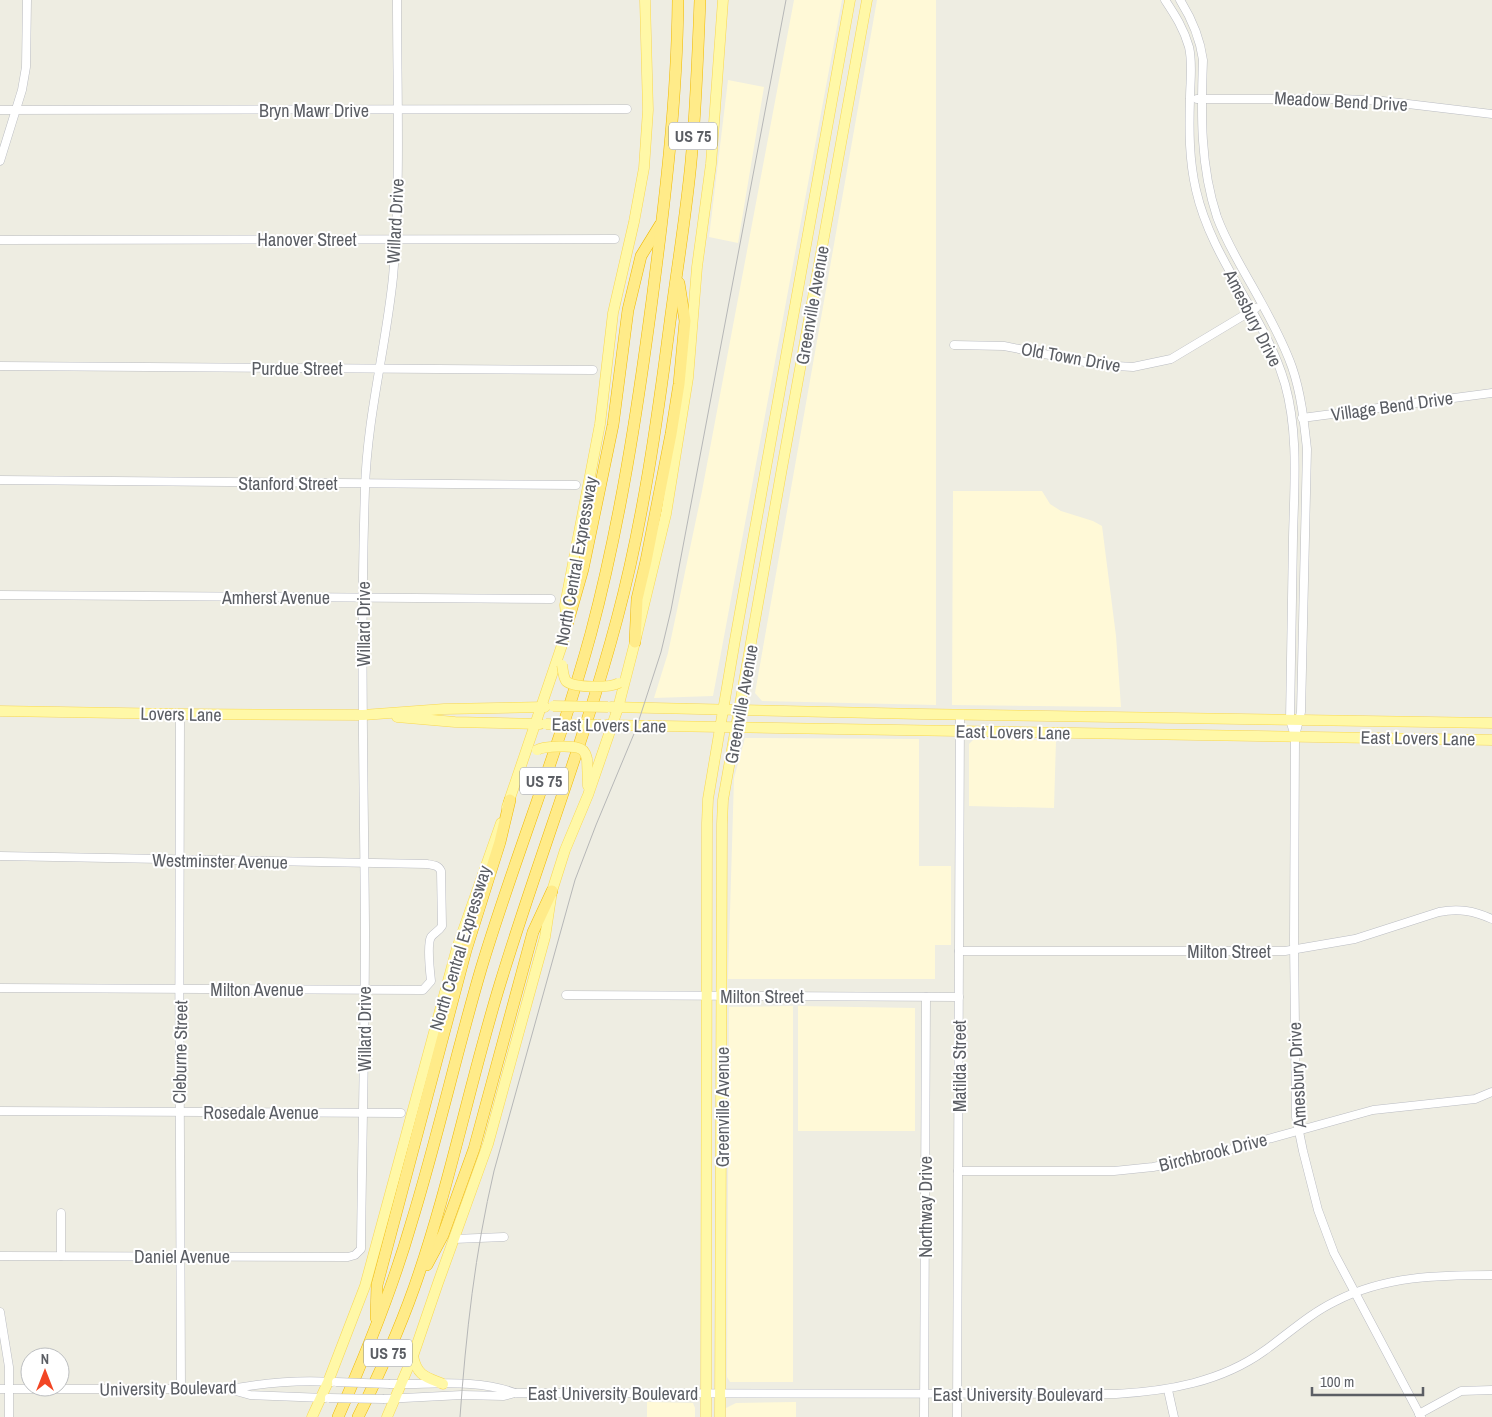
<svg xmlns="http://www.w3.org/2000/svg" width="1492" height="1417" font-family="'Archivo Narrow',sans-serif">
<rect width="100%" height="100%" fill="#eeede2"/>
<g fill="#fff9d7">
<path d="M794 0H842L713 696 654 698 668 653 702 491Z"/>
<path d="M877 0H936V705L762 701 755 693Z"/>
<path d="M728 80 764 87 738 243 709 237Z"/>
<path d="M953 491H1042L1050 504 1061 511 1093 521 1102 526 1116 636 1121 707 952 705Z"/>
<path d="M745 738 919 739V866H951V945H935V979H728L734 778Z"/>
<path d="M974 739 1056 740 1054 808 969 806V744Z"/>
<path d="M793 1006V1382H730L727 1377 729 1007Z"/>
<path d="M798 1006 915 1008V1131H798Z"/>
<path d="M647 1402 693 1403 695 1408V1417H647Z"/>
<path d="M796 1402V1417H726V1408L736 1403Z"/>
</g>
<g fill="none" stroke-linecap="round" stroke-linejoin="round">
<g stroke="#babcc2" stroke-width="9">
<g id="minor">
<path d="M1165 0C1175 15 1184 29 1189 47 1193 64 1190 82 1190 99 1189 130 1189 160 1196 190 1212 261 1265 315 1285 384 1299 434 1294 488 1293 538 1292 599 1291 659 1290 720L1295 736 1294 941 1296 1117 1303 1151 1318 1210 1334 1253 1421 1417"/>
<path d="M1180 0C1192 19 1200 38 1203 60 1201 113 1200 166 1217 217 1228 247 1246 274 1261 302 1272 322 1284 344 1292 367 1301 393 1304 421 1307 449L1301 712 1295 736"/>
<path d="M1197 99H1342L1383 101 1492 114"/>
<path d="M0 110 627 109"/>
<path d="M0 161 22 90 26 67 27 0"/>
<path d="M0 240 615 239"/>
<path d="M954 345 1004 346 1100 365 1133 367 1171 359 1256 308"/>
<path d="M0 366 593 370"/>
<path d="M1302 418 1492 393"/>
<path d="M0 480 576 485"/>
<path d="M0 595 551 599"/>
<path d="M180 714C179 939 179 1164 181 1389"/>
<path d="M0 856 427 864C433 865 438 865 441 871L442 926C439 931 434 933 431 937 427 944 430 972 431 981L423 990 0 988"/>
<path d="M959 951H1285L1355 939 1439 912C1459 908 1474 911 1492 919"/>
<path d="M566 995 959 997"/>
<path d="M0 1111 401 1113"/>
<path d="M958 1171H1114L1153 1167 1203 1157 1373 1110 1475 1099 1492 1092"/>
<path d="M454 1239 504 1237"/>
<path d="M0 1256 348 1257 355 1255 361 1249C362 1143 365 1036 365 929 364 782 360 635 365 489 367 417 386 347 393 277 401 185 397 92 397 0"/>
<path d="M61 1256V1213"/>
<path d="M0 1312 9 1367V1417"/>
<path d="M390 1384C431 1385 476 1378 515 1393"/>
<path d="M0 1389H230C263 1383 299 1380 332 1382"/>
<path d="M232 1390 250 1395 325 1398"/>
<path d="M1168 1390 1174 1417"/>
<path d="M384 1399 462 1395 504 1396 515 1393 1116 1394C1168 1391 1221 1382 1264 1351 1288 1334 1309 1314 1336 1301 1385 1276 1438 1275 1492 1275"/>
<path d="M1419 1414 1461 1391 1492 1390"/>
<path d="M924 1417 926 997"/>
<path d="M957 1417 960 715"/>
</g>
</g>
<g stroke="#f9d851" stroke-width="11">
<g id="major">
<path d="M611 707 921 714 1492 723"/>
<path d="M0 711 180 714 363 715 444 709 545 707"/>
<path d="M397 717 455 722 540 724"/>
<path d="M606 725 1492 740"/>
<path d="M587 759 588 786"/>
<path d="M507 807 562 645 567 625 565 605 600 424 613 313 634 222 644 168 648 110 645 0"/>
<path d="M413 1356C417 1376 426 1377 443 1384"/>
<path d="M312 1417 328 1382 365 1286 457 948 501 823"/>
<path d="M387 1417 413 1356 438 1283 488 1144 545 937 552 891 565 850 588 795 618 708 635 642 666 514 688 378 697 267 711 164 723 0"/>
<path d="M706 1417 707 823 708 799 735 640 850 0"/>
<path d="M720 1417 722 824 723 800 782 468 867 0"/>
</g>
</g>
<g stroke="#f1ba00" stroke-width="12">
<g id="highway">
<path d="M567 625 583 569 613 425 628 310 641 256 660 225"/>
<path d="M635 642 637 599 646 561 671 434 679 384 685 321 679 283"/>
<path d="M427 1265 443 1235 474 1149 533 932 552 891"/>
<path d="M376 1318 377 1285 466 950 500 842 510 800"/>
<path d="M338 1417C366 1354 392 1290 411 1224 437 1140 456 1054 481 969 515 856 560 747 591 633 620 524 637 413 652 300 665 200 677 101 678 0"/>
<path d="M358 1417C379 1375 398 1333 414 1288 449 1189 469 1085 500 984 537 862 584 743 617 619 643 522 657 422 670 322 677 269 686 215 691 162 696 108 698 54 700 0"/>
</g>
</g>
<use href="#minor" stroke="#fff" stroke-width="8"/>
<use href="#major" stroke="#fff8a7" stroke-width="10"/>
<use href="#highway" stroke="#ffeb89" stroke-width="11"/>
<path stroke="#b6b7b7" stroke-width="1" d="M460 1417C466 1334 475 1252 494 1171L575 880 596 825 636 729 661 652 671 610 786 0"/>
<g stroke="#babcc2" stroke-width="9" stroke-linecap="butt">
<g id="minor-bridge">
<path d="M336 1382 390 1384"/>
<path d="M329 1398 384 1399"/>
</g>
</g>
<g stroke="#f9d851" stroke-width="11" stroke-linecap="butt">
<g id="major-bridge">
<path d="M562 665C563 670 563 676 566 681 573 688 610 688 619 683"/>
<path d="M553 706 608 707"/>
<path d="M546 724 601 725"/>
<path d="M537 750C543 746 575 745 581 749 585 751 586 755 587 759"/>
</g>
</g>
<use href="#minor-bridge" stroke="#fff" stroke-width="8"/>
<use href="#major-bridge" stroke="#fff8a7" stroke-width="10"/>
</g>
<g text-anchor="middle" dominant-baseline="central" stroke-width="4" stroke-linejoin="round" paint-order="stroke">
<g fill="#fff" stroke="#8c8e92" stroke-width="1">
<rect x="669" y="122.5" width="48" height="27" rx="4"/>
<rect x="520" y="767.5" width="48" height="27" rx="4"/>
<rect x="364" y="1339.5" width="48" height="27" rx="4"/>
</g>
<g font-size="16" font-weight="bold" fill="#5b5e64">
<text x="693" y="136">US 75</text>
<text x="544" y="781">US 75</text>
<text x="388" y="1353">US 75</text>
</g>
<g font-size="18" fill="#5b5e64" stroke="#fff">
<text transform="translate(1341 101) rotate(3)">Meadow Bend Drive</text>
<text x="314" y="110">Bryn Mawr Drive</text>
<text transform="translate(395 221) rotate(-87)">Willard Drive</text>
<text x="307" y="239">Hanover Street</text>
<text transform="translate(812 305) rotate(-80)">Greenville Avenue</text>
<text transform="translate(1253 318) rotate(63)">Amesbury Drive</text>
<text transform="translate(1071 357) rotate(10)">Old Town Drive</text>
<text x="297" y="368">Purdue Street</text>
<text transform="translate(1392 406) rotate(-8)">Village Bend Drive</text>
<text x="288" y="483">Stanford Street</text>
<text transform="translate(576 561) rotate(-80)">North Central Expressway</text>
<text x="276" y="597">Amherst Avenue</text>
<text transform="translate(363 624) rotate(-90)">Willard Drive</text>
<text transform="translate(741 704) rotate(-80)">Greenville Avenue</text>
<text transform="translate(181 714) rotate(1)">Lovers Lane</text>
<text transform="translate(609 725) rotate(1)">East Lovers Lane</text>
<text transform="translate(1013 732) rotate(1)">East Lovers Lane</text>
<text transform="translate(1418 738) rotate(1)">East Lovers Lane</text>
<text transform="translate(220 861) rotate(1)">Westminster Avenue</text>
<text transform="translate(460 948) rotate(-73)">North Central Expressway</text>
<text x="1229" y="951">Milton Street</text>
<text x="257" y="989">Milton Avenue</text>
<text x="762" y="996">Milton Street</text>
<text transform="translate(364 1029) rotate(-90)">Willard Drive</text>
<text transform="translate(180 1052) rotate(-89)">Cleburne Street</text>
<text transform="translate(959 1066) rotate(-90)">Matilda Street</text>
<text transform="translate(1297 1075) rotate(-93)">Amesbury Drive</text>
<text transform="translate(722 1107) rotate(-90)">Greenville Avenue</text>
<text x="261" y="1112">Rosedale Avenue</text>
<text transform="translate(1213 1152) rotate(-14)">Birchbrook Drive</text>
<text transform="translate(925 1207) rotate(-90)">Northway Drive</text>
<text x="182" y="1256">Daniel Avenue</text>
<text transform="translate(168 1388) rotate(-1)">University Boulevard</text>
<text x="613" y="1393">East University Boulevard</text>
<text x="1018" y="1394">East University Boulevard</text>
</g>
</g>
<g transform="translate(45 1372)"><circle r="24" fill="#ffffff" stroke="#bdbfc1"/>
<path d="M0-4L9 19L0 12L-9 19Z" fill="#f24625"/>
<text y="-8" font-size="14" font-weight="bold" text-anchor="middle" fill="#5b5e64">N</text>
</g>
<path d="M1312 1387v8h111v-8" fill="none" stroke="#5b5e64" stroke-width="2.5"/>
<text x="1320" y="1387" font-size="15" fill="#5b5e64" stroke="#ffffff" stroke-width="4" paint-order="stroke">100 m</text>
</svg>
